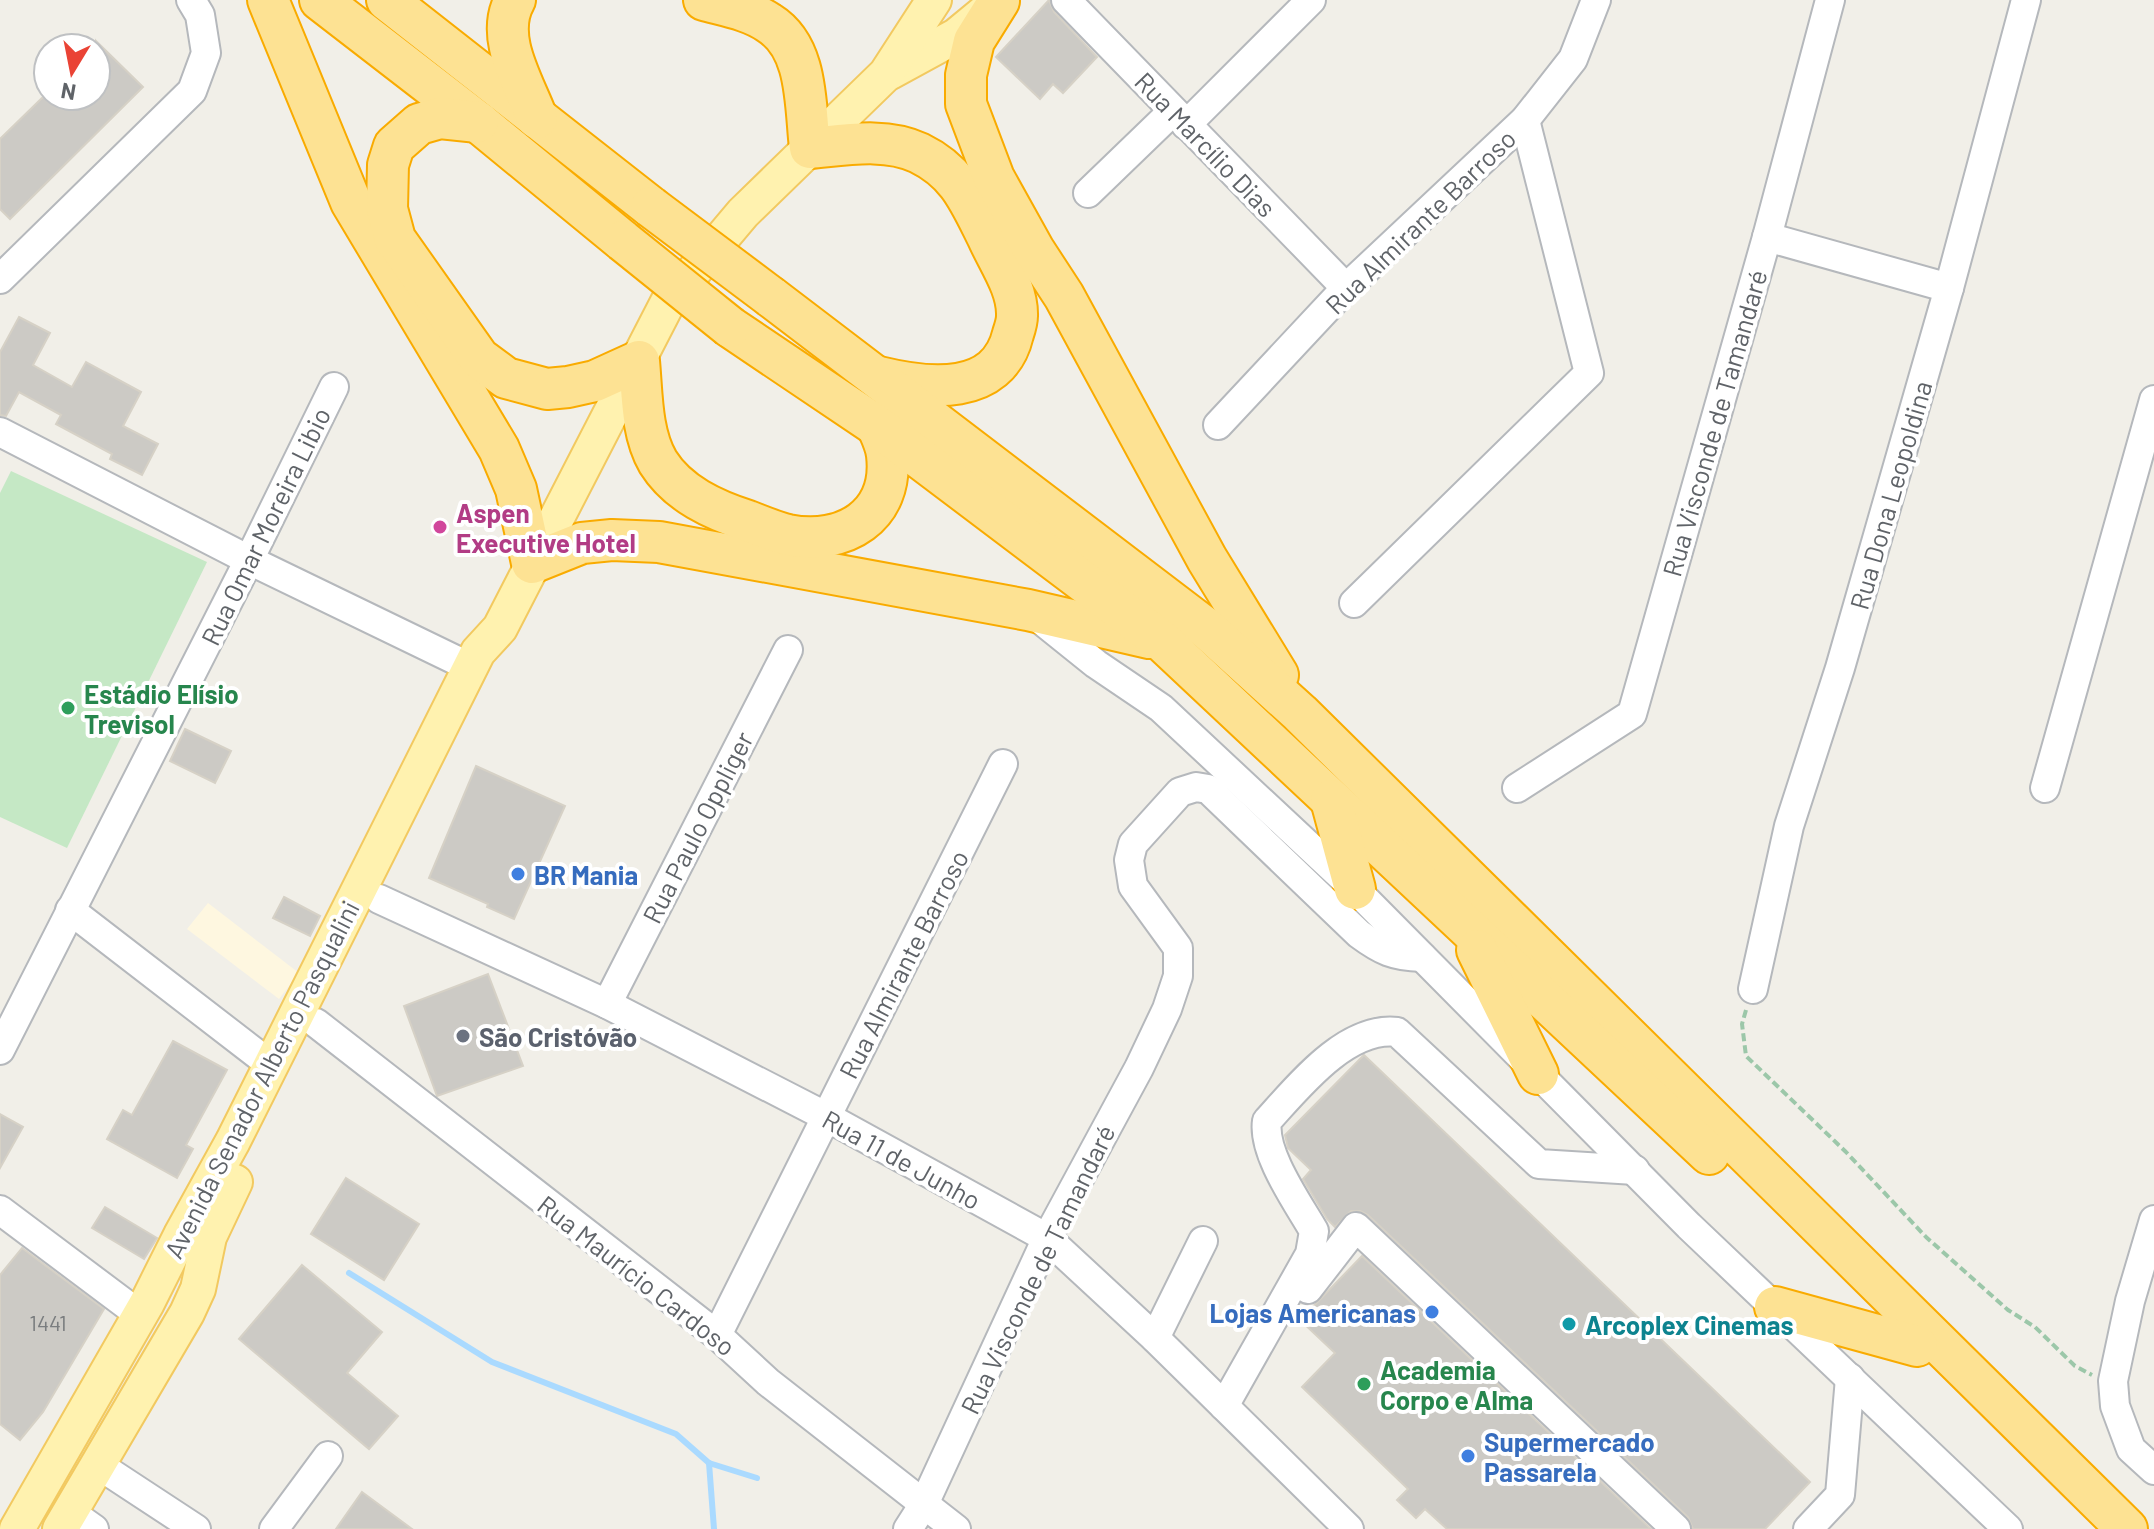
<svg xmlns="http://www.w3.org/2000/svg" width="2154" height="1529" font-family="Barlow,sans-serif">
<rect width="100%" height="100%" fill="#f1efe8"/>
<path fill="#fef7e0" d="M208 903 299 973 279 999 187 929Z"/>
<path fill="#c5e8c5" d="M11 471 207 562 67 848 0 817V493Z"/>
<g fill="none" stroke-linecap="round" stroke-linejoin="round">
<g stroke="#aadaff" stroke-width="6">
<path d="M349 1273 492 1362 676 1434 709 1463 757 1478"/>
<path d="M709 1463 714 1529"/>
</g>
</g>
<g fill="#cccac5" stroke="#d6d1c6" stroke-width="2">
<path d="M1049 0 1054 12 1097 57 1063 93 1053 84 1040 99 996 57Z"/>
<path d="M96 41 143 87 10 219 0 209V139L44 96H96Z"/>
<path d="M19 317 50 333 33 365 72 387 86 362 141 392 123 426 158 444 142 475 110 459 112 454 56 424 61 415 19 392 6 416 0 415V352Z"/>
<path d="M185 729 231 751 215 783 170 761Z"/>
<path d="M476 766 565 806 514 919 487 907 488 904 429 878Z"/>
<path d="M284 897 320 916 310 936 273 918Z"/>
<path d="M488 974 523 1066 437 1096 404 1006Z"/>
<path d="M173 1041 227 1070 186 1145 193 1149 177 1178 107 1139 123 1110 132 1115Z"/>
<path d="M1364 1055 1810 1482 1765 1529H1693L1688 1517 1368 1215 1360 1211H1351L1335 1227 1327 1219 1303 1179 1311 1170 1288 1148 1285 1135Z"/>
<path d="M0 1114 23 1127 0 1168Z"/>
<path d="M346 1178 419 1224 384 1280 311 1234Z"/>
<path d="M105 1207 157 1238 144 1259 92 1228Z"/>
<path d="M22 1248 104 1309 43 1412 20 1440 0 1424V1275Z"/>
<path d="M1362 1256 1651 1529H1447L1425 1509 1416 1518 1397 1500 1408 1489 1302 1387 1335 1353 1300 1320Z"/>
<path d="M302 1265 382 1332 347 1373 398 1416 369 1449 239 1339Z"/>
<path d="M362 1492 412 1529H336Z"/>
</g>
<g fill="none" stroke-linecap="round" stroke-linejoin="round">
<g stroke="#b5b8bc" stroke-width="32">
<g id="minor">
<path d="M1066 0 1346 288"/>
<path d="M1186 125 1311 0"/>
<path d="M1088 193 1173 111"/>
<path d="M1767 237 1949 288"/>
<path d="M0 279 192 91 206 53 200 15 191 0"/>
<path d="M1218 425 1346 288 1525 120 1573 59 1596 0"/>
<path d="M0 432 249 560 470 667"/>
<path d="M1354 603 1589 373 1525 120"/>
<path d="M1035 615 1096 664 1161 708 1355 889 1689 1226 2008 1529"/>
<path d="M1517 788 1632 714 1767 237 1830 0"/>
<path d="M2045 788 2154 400"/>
<path d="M379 899 607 1004 827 1117 1047 1238 1155 1338 1349 1529"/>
<path d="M70 910 271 1065"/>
<path d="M1753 989 1789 826 1840 668 1949 288 2026 0"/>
<path d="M607 1004 788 650"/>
<path d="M316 1023 717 1335 768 1382 956 1529"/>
<path d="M0 1050 249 560 334 387"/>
<path d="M0 1210 140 1315"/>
<path d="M2154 1220 2130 1301 2113 1381 2115 1406 2131 1449 2154 1470"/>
<path d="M1308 1289 1356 1227 1676 1529"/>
<path d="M717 1335 1003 764"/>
<path d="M1155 1338 1203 1241"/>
<path d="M1224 1406 1310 1254 1314 1231C1298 1203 1262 1153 1267 1121 1298 1087 1346 1026 1397 1032L1539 1164 1635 1170"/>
<path d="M97 1464 196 1529"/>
<path d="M70 1512 94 1529"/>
<path d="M274 1529 328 1456"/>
<path d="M908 1529 924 1504 1047 1238 1139 1068 1167 1009 1178 976V948L1133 886 1129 860 1133 844 1180 792 1196 787 1208 789 1359 934C1382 951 1393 956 1422 957"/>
<path d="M1808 1529 1840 1495 1850 1378"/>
</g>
</g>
<g stroke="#f2c960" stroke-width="38">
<g id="major">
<path d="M890 72 956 36 990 8"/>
<path d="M17 1529 147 1303 181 1235 233 1141 478 652 500 628 668 302 743 213 886 74 934 0"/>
<path d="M60 1529 187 1313 198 1289 209 1237 235 1182"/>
</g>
</g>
<g stroke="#f9ab00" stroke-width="44">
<g id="highway">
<path d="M268 0 351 202 499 449 516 489 532 563 582 543 612 540 659 542 1028 610 1149 638"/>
<path d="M320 0 478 122 623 241"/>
<path d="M387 0 651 207"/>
<path d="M515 0C494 37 524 83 537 118"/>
<path d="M704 0C726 6 750 10 769 23 809 48 805 106 810 148 844 145 886 137 919 153 958 172 969 200 987 236 998 261 1018 288 1017 316 1017 322 1015 328 1013 334 998 397 928 389 879 377"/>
<path d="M999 1 974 41 966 75V104L994 178 1034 250 1064 296 1207 559 1278 675"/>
<path d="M478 122 440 118 419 124 394 146 388 165 387 209 395 239 479 358 506 378 547 389 568 387 595 381 639 361C642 393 641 433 658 462 678 494 714 510 748 521 761 526 775 532 788 535 844 546 894 516 887 455 886 445 881 435 877 426"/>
<path d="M771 297 1207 629 1300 713 2127 1529"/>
<path d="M730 327 877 426 1162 641 1709 1154"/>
<path d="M1331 800 1355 889"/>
<path d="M1477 950 1538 1074"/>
<path d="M1775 1307 1917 1346"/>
</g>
</g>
<path stroke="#9cc7a9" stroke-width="4" stroke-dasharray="8 4" stroke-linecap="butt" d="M1746 1010 1742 1024 1746 1056 1846 1152 1926 1237 2008 1310 2035 1327 2075 1366 2092 1375"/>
<use href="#minor" stroke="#fff" stroke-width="28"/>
<use href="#major" stroke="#fff2af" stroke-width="34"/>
<use href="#highway" stroke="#fde293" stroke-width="40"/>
<g stroke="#f9ab00" stroke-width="44" stroke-linecap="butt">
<g id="highway-bridge">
<path d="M651 207 771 297"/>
<path d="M623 241 730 327"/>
</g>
</g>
<use href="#highway-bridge" stroke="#fde293" stroke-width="40"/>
</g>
<circle fill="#d1479c" stroke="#fff" stroke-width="3" cx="440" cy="527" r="8"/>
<g fill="#2e9e5b" stroke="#fff" stroke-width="3">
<circle cx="68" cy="708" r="8"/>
<circle cx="1364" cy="1384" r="8"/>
</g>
<g fill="#3f7fe0" stroke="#fff" stroke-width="3">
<circle cx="518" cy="874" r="8"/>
<circle cx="1432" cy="1312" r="8"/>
<circle cx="1468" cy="1456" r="8"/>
</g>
<circle fill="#6b7280" stroke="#fff" stroke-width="3" cx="463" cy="1036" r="8"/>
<circle fill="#0f9aa8" stroke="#fff" stroke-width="3" cx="1569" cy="1324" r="8"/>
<g text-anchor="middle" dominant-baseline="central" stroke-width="8" stroke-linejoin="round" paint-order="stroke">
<g font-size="22" fill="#7a7d7f">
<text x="48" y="1322">1441</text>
</g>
<g font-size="26" fill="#5f6368" stroke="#fff">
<text transform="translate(1206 144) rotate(46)">Rua Marcílio Dias</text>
<text transform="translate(1420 221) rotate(-44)">Rua Almirante Barroso</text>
<text transform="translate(1714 423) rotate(-74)">Rua Visconde de Tamandaré</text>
<text transform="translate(1890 495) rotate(-74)">Rua Dona Leopoldina</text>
<text transform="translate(265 526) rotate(-64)">Rua Omar Moreira Libio</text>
<text transform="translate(697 827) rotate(-63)">Rua Paulo Oppliger</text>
<text transform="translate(903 964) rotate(-63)">Rua Almirante Barroso</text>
<text transform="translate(261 1079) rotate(-63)">Avenida Senador Alberto Pasqualini</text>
<text transform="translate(902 1159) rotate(29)">Rua 11 de Junho</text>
<text transform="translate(1037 1269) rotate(-64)">Rua Visconde de Tamandaré</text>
<text transform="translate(637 1275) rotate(38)">Rua Maurício Cardoso</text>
</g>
<g font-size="26" font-weight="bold" fill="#b23c85" stroke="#fff" text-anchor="start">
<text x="456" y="512">Aspen<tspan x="456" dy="30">Executive Hotel</tspan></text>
</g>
<g font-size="26" font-weight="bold" fill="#27864d" stroke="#fff" text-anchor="start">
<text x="84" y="693">Estádio Elísio<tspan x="84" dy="30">Trevisol</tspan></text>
<text x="1380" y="1369">Academia<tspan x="1380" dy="30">Corpo e Alma</tspan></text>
</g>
<g font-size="26" font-weight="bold" fill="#366cbe" stroke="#fff" text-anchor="start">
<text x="534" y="874">BR Mania</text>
<text x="1416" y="1312" text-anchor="end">Lojas Americanas</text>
<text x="1484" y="1441">Supermercado<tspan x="1484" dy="30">Passarela</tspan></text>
</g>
<g font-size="26" font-weight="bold" fill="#5b616d" stroke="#fff" text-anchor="start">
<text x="479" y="1036">São Cristóvão</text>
</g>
<g font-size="26" font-weight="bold" fill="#0d838f" stroke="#fff" text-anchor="start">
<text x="1585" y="1324">Arcoplex Cinemas</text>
</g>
</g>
<g transform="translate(72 72) rotate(190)"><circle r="38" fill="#ffffff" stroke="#bfc1c3" stroke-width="2"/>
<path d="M0-6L14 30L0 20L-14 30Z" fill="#ea4335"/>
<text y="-12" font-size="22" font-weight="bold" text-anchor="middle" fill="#5f6368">N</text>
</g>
</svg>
